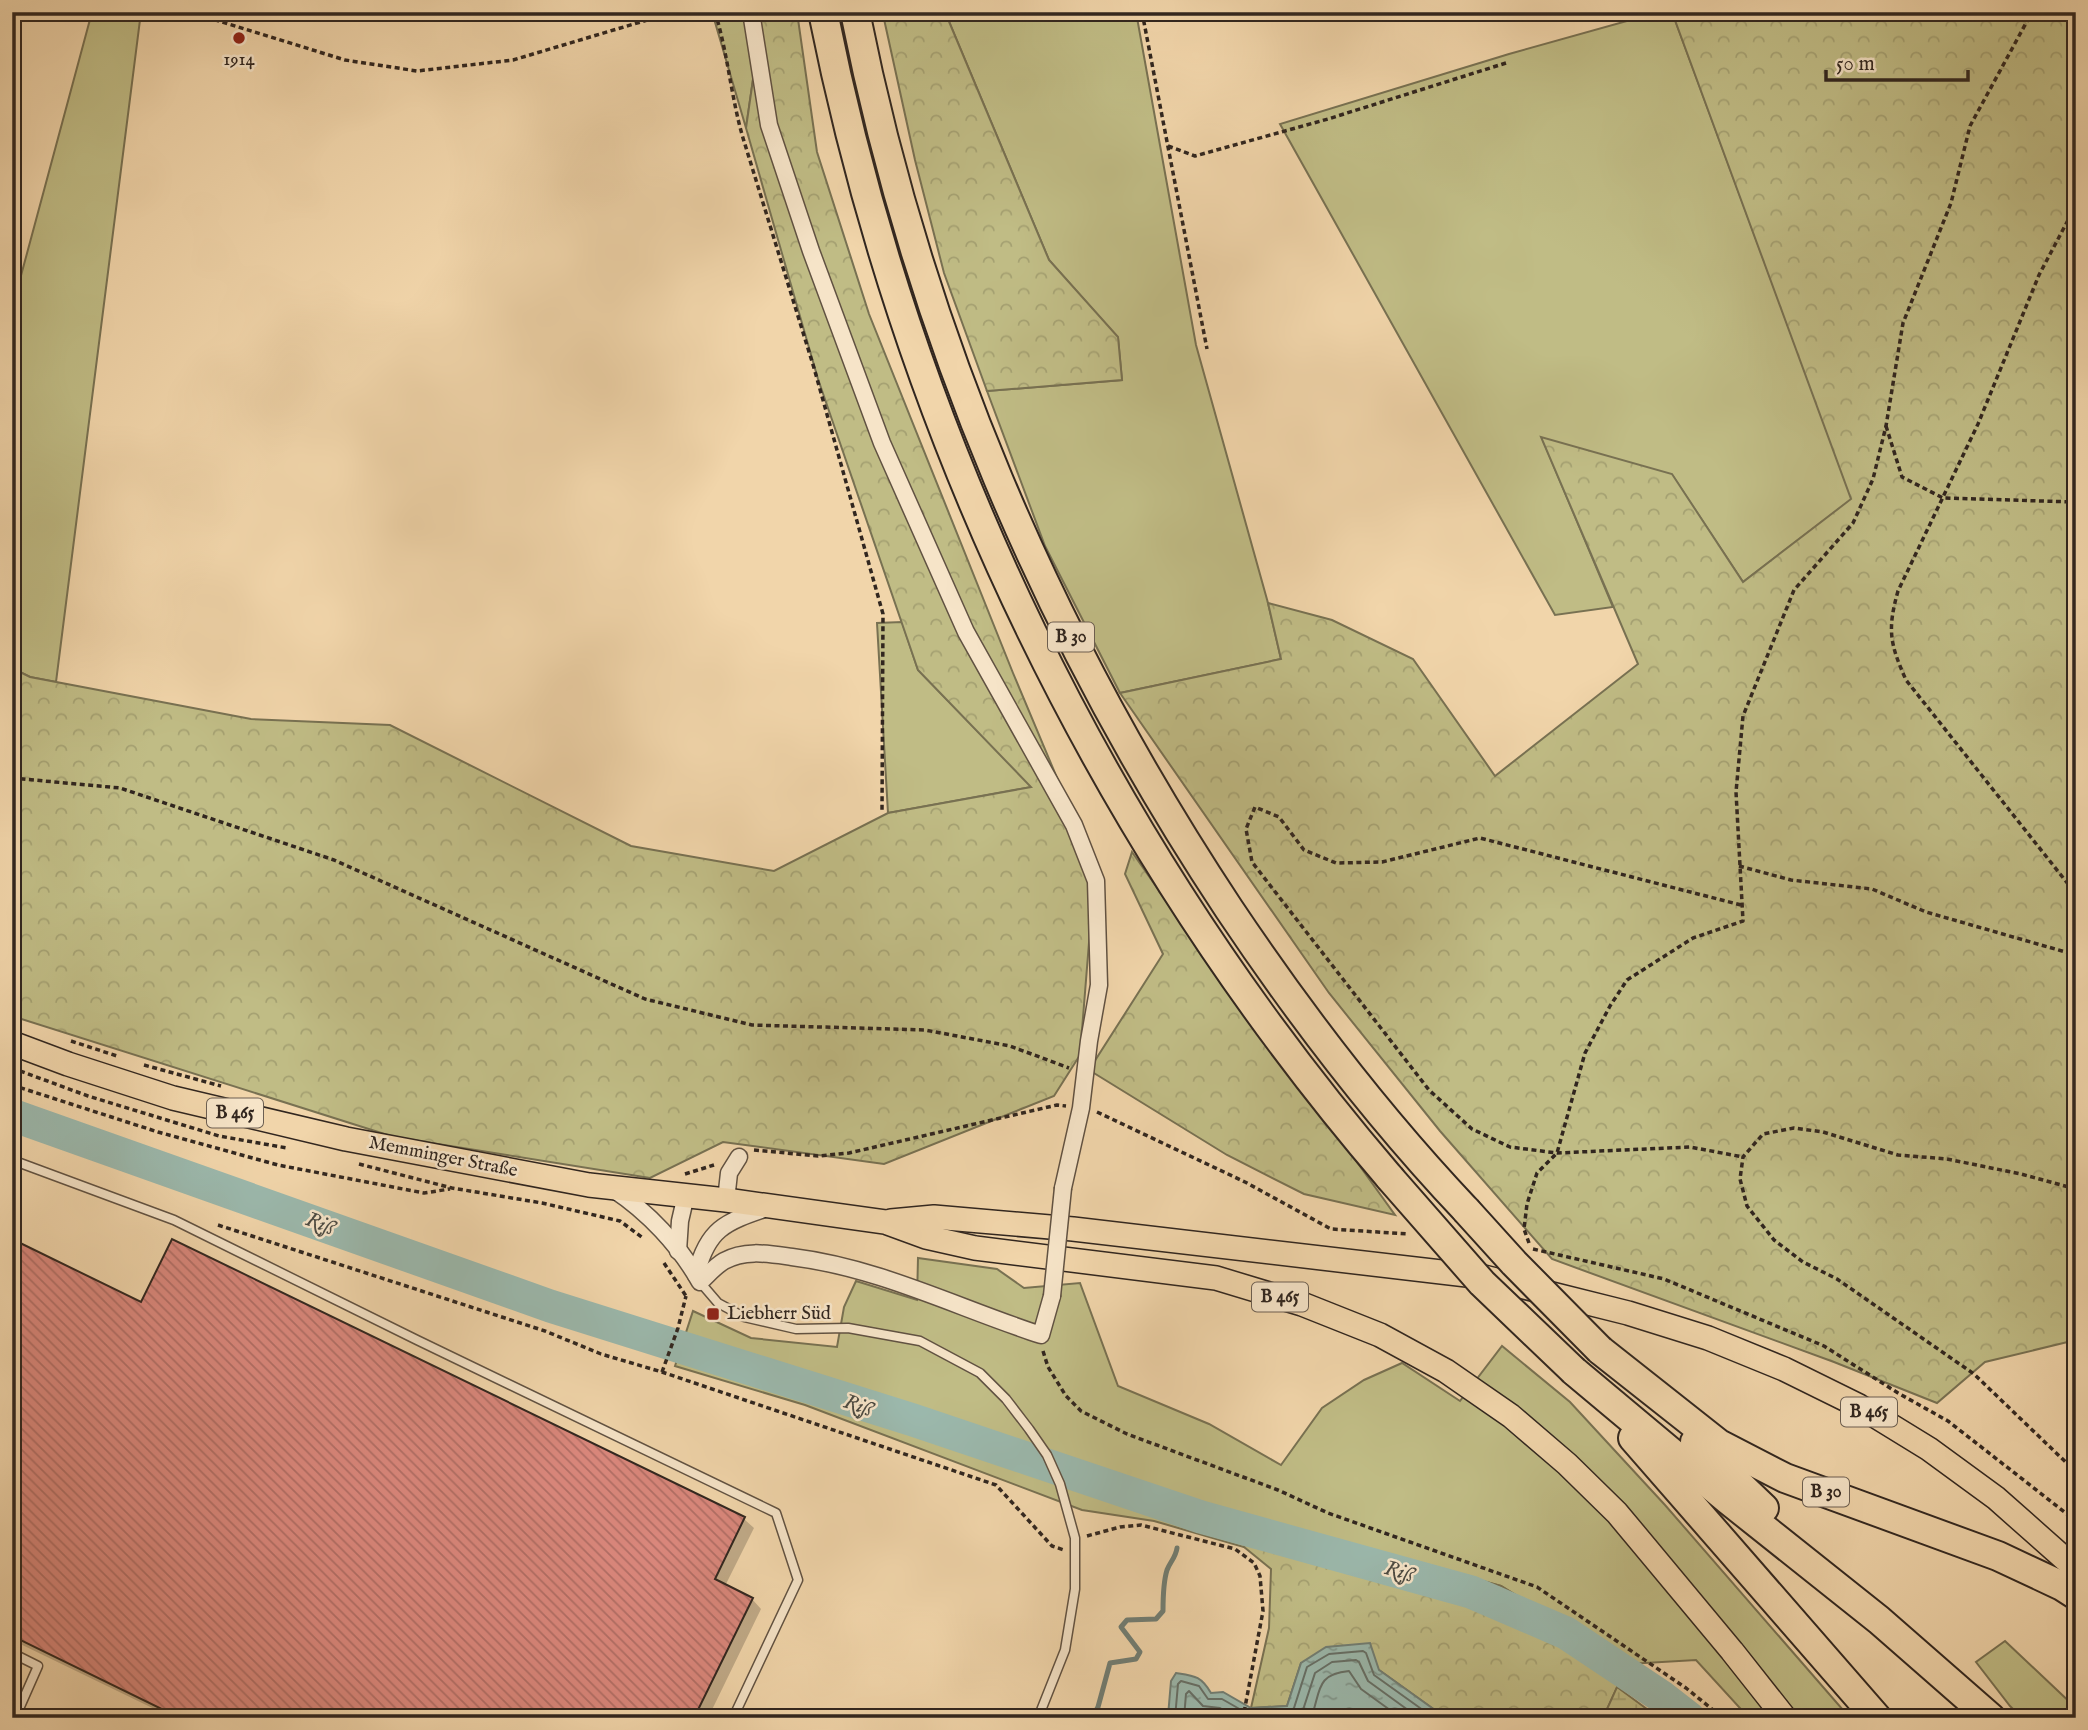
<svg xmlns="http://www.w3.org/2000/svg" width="2088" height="1730" font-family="'IM FELL English',serif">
<defs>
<pattern id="forest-crowns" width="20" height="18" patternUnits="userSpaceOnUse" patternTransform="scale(1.75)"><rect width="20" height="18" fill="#c0bc85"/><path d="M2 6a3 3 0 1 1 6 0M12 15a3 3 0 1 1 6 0" fill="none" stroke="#a5a172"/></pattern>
<pattern id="wetland-marsh" width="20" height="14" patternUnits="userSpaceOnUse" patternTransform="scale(1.75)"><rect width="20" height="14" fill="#c0bc85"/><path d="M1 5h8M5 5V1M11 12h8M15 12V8" fill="none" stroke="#a5a172"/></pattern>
<pattern id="water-ripples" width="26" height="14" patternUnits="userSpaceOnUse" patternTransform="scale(1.75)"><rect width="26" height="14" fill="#9bb8ac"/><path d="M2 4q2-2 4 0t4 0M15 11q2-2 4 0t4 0" fill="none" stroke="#7f958b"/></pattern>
<pattern id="building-back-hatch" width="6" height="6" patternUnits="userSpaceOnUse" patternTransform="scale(1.75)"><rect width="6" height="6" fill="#da877c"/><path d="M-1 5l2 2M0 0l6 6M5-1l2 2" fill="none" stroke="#b16e65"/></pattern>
</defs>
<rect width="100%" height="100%" fill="#f1d5aa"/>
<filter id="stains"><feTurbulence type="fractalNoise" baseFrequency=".00286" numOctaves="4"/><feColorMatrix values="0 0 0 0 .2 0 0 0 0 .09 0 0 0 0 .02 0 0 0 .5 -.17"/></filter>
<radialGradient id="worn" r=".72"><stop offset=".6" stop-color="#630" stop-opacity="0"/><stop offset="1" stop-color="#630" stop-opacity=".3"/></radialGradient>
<g fill="#c0bc85" stroke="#787152" stroke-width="2">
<path d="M92 12H141L56 682 30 677 12 668V309Z"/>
<path d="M712 12H750L760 31 746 128Z"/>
<path d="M945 12H1136L1196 345 1268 603 1281 659 1120 693 1045 546 987 391 1122 380 1118 338 1049 260Z"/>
<path d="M1659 12H1672L1852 499 1743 582 1672 475 1544 443 1613 607 1555 615 1280 124 1509 54Z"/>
<path d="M902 622 918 670 1032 787 888 813 877 623Z"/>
<path d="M918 1258 997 1269 1024 1288 1080 1283 1118 1386 1209 1424 1281 1465 1322 1408 1364 1380 1402 1363 1460 1401 1502 1346 1570 1402 1665 1505 1850 1718H1749L1696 1660 1628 1664 1501 1586 1357 1547 1255 1523 1244 1547 1154 1521 1082 1510 805 1405 675 1366 693 1311 751 1338 837 1347 844 1307 856 1281 917 1300Z"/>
<path d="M2005 1641 2076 1708V1718H2022L2010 1706 1976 1662Z"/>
</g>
<g fill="url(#forest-crowns)" stroke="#787152" stroke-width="2">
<path d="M750 12H797L817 152 869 314 1013 673 1081 835 1092 905 1080 1055 1054 1096 884 1164 723 1142 650 1178 394 1137 12 1016V668L30 677 251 719 390 725 631 846 774 871 888 813 1031 787 918 670 818 379 746 128 760 31Z"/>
<path d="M935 12H945L1049 260 1118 337 1122 380 987 391 944 273 915 160 884 19Z"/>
<path d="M1672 12H2076V1340L1985 1362 1937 1403 1834 1362 1552 1259 1440 1131 1329 993 1120 693 1281 659 1268 603 1332 620 1413 659 1495 776 1638 664 1541 437 1672 474 1743 582 1851 499Z"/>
<path d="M1132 852 1271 1051 1336 1133 1395 1215 1304 1194 1227 1155 1089 1070 1163 954 1125 874Z"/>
<path d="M1255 1523 1357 1547 1501 1586 1628 1664 1603 1718H1446L1379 1670 1301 1663 1287 1706 1251 1708 1269 1628 1271 1569 1244 1547Z"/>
</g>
<path fill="url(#wetland-marsh)" stroke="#787152" stroke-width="2" d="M1617 1687 1659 1718H1603Z"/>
<path fill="url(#water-ripples)" stroke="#717e74" stroke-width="2" d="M1370 1643 1379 1670 1446 1718H1169L1168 1716 1171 1681 1176 1673C1195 1676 1201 1676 1211 1693L1223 1692 1251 1708 1287 1706 1301 1663 1326 1647Z"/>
<path fill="#0003" d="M12 1241 141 1304 744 1519 754 1528 725 1586 752 1599 761 1609 708 1718H173L12 1640Z"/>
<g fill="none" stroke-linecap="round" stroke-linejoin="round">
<g stroke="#666f66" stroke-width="2">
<path d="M1175 1718 1178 1684 1181 1681 1199 1686 1208 1699H1222L1250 1715 1289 1713 1294 1708 1307 1667 1329 1654 1363 1651 1366 1653 1374 1675 1434 1718"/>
<path d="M1184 1718 1186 1694 1189 1691 1203 1706 1220 1708 1236 1718"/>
<path d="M1298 1718 1303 1710 1315 1673 1332 1662 1356 1660 1359 1662 1368 1681 1419 1718"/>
<path d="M1311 1718C1321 1692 1315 1674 1349 1671L1361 1689 1401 1718"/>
</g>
<path stroke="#717e74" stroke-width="5" d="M1092 1718 1098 1707 1110 1663 1136 1659 1140 1652 1121 1627 1127 1620 1156 1619 1163 1611C1163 1597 1163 1583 1167 1570 1170 1562 1176 1557 1177 1548"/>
<path stroke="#9bb8ac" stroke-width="33" d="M12 1115 550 1306 913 1420 1201 1517 1471 1592 1566 1633 1662 1697 1689 1718"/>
</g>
<path fill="url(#building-back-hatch)" stroke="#31261f" stroke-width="2" d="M12 1239 141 1302 172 1239 745 1517 715 1579 753 1598 694 1718H180L12 1636Z"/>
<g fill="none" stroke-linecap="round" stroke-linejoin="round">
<g stroke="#615242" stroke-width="11">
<g id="lane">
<path d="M12 1160 174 1220 417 1340 776 1513 798 1580 733 1718"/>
<path d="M700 1282 718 1303 744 1317 796 1329 848 1328 920 1341 980 1373 1006 1399 1029 1429 1047 1455 1060 1484 1075 1538V1589L1065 1650 1038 1718"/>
<path d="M12 1653 38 1666 15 1718"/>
</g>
</g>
<g stroke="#615242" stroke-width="19">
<g id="street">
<path d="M751 12 769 125 811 251 882 443 966 632 1074 825 1096 881 1099 985 1089 1041 1081 1108 1063 1188"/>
<path d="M613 1189C648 1212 679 1245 700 1282 707 1276 715 1266 724 1261 745 1249 770 1254 792 1257 880 1268 958 1308 1041 1335L1052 1296"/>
<path d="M726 1200 729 1173 739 1157"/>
<path d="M678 1251 680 1221 686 1195"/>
<path d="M696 1275C707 1229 725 1222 767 1208"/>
</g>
</g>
<g stroke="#31261f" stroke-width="26">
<g id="primary">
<path d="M12 1043 68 1064 173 1098 346 1139 589 1185 726 1200 885 1222 926 1237 975 1248 1216 1278 1302 1304 1380 1335 1446 1371 1511 1416 1567 1464 1617 1513 1732 1651 1785 1718"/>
<path d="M891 1221 934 1217 1073 1229 1484 1277 1628 1313 1708 1338 1784 1369 1859 1406 1929 1449 1996 1498 2076 1569"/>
</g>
</g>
<g stroke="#31261f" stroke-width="32">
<g id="highway">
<path d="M823 12C909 442 1104 845 1390 1178"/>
<path d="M855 12C919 334 1048 636 1229 909 1300 1015 1378 1117 1466 1210"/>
<path d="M1600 1350 1719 1444 1785 1478 1998 1556 2062 1586 2076 1595"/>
<path d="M1574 1371 1727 1499 1879 1620 1991 1718"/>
<path d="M1633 1438 1877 1718"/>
<path d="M1695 1442 1764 1508"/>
</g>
</g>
<g stroke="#31261f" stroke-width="3.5" stroke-dasharray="5 3.5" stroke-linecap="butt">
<path d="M190 12 345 60 417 71 513 60 674 12"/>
<path d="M715 12C728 54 731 97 743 138L814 368 883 614 882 811"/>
<path d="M1142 12 1207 349"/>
<path d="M1168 146 1195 156 1328 119 1506 63"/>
<path d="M2076 205 2039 275 1978 424 1898 591C1887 630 1890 644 1906 680L2076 894"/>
<path d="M1886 426 1902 477 1943 498 2076 502"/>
<path d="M12 778 120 788 334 860 645 999 752 1025 925 1030 1010 1046 1069 1068"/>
<path d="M1739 866 1791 880 1872 889 1926 912 2076 955"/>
<path d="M1741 905 1480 838 1382 862 1336 863 1304 850 1279 817 1255 807 1246 829 1252 862 1429 1090 1472 1129 1510 1147 1557 1153 1690 1147 1743 1157"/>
<path d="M71 1041 117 1056"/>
<path d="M144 1065 221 1086"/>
<path d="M12 1068 88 1096 219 1136 287 1148"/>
<path d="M12 1085 158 1132 278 1165 424 1193 450 1189"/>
<path d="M1097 1112 1245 1182 1331 1229 1408 1234"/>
<path d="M754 1150 818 1156 849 1153 1057 1105 1066 1106"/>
<path d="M359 1164 452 1188 542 1203 620 1221 643 1238"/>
<path d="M685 1174 714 1165"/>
<path d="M2076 1189 2021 1174 1947 1159 1898 1155 1823 1132 1794 1128 1763 1134 1743 1157 1740 1179 1747 1206 1774 1240 1803 1262 1837 1279 1974 1374 2076 1472"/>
<path d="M218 1225 545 1331 601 1354 662 1372 996 1485 1052 1546 1064 1550"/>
<path d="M1529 1243 1524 1229 1527 1204 1537 1173 1557 1153 1585 1053 1610 1006 1627 980 1693 938 1743 921 1736 792 1743 716 1794 590 1853 523 1873 479 1886 426 1903 323 1951 203 1970 126 2032 12"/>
<path d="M1533 1249 1664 1279 1824 1346 1898 1393 1948 1421 2076 1521"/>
<path d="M664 1263 686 1296"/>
<path d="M1043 1351 1048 1367 1066 1396 1081 1411 1127 1434 1278 1490 1328 1513 1537 1587 1686 1688 1723 1718"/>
<path d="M662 1372 678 1328 686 1296"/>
<path d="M1087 1536 1120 1527 1141 1525 1235 1549 1254 1563 1260 1576 1263 1611 1243 1718"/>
</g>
<use href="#lane" stroke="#f6e4c8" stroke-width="8"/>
<use href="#street" stroke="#f6e4c8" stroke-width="16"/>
<use href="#primary" stroke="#f1d5aa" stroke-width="23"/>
<use href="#highway" stroke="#f1d5aa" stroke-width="28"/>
<g stroke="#615242" stroke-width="19" stroke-linecap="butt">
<path id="street-bridge" d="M1052 1296 1063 1188"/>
</g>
<g stroke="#31261f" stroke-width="32" stroke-linecap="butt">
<g id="highway-bridge">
<path d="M1390 1178 1482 1283 1574 1371"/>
<path d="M1466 1210 1514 1263 1600 1350"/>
</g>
</g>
<use href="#street-bridge" stroke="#f6e4c8" stroke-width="16"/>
<use href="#highway-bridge" stroke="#f1d5aa" stroke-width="28"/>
</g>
<g fill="#8f2418" stroke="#f6e4c8" stroke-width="2.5">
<circle cx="239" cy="38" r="7"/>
<rect x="706" y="1307" width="14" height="14" rx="3.5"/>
</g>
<g text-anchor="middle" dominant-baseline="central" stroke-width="5" stroke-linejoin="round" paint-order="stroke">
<g fill="#f6e4c8" stroke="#6c5f52" stroke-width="2">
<rect x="1048" y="622.5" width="46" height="29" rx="5"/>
<rect x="207" y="1098.5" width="56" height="29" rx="5"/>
<rect x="1252" y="1282.5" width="56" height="29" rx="5"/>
<rect x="1841" y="1397.5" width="56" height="29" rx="5"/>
<rect x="1803" y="1477.5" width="46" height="29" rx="5"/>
</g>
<g font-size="18" font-weight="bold" fill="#31261f">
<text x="1071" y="637">B 30</text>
<text x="235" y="1113">B 465</text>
<text x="1280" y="1297">B 465</text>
<text x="1869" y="1412">B 465</text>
<text x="1826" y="1492">B 30</text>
</g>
<g font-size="19" fill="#31261f" stroke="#f6e4c8">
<text x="239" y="60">1914</text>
<text x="727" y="1314" text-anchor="start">Liebherr Süd</text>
</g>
<g font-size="19" fill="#31261f" stroke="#f6e4c8">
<text transform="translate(443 1157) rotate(11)">Memminger Straße</text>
</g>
<g font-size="21" font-style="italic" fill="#4c4a42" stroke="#f6e4c8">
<text transform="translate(320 1224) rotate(20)">Riß</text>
<text transform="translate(858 1406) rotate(18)">Riß</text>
<text transform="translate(1399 1572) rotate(15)">Riß</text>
</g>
</g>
<rect width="2088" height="1730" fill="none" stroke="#f1d5aa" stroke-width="42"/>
<rect x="14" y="14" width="2060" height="1702" fill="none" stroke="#31261f" stroke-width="3.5"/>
<rect x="21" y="21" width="2046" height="1688" fill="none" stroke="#31261f" stroke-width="2"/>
<path d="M1826 70v10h142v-10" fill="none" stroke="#31261f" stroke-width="3.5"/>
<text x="1836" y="70" font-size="21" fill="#31261f" stroke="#f6e4c8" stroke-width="5" paint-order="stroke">50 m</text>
<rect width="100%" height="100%" filter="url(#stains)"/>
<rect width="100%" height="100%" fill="url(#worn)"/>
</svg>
